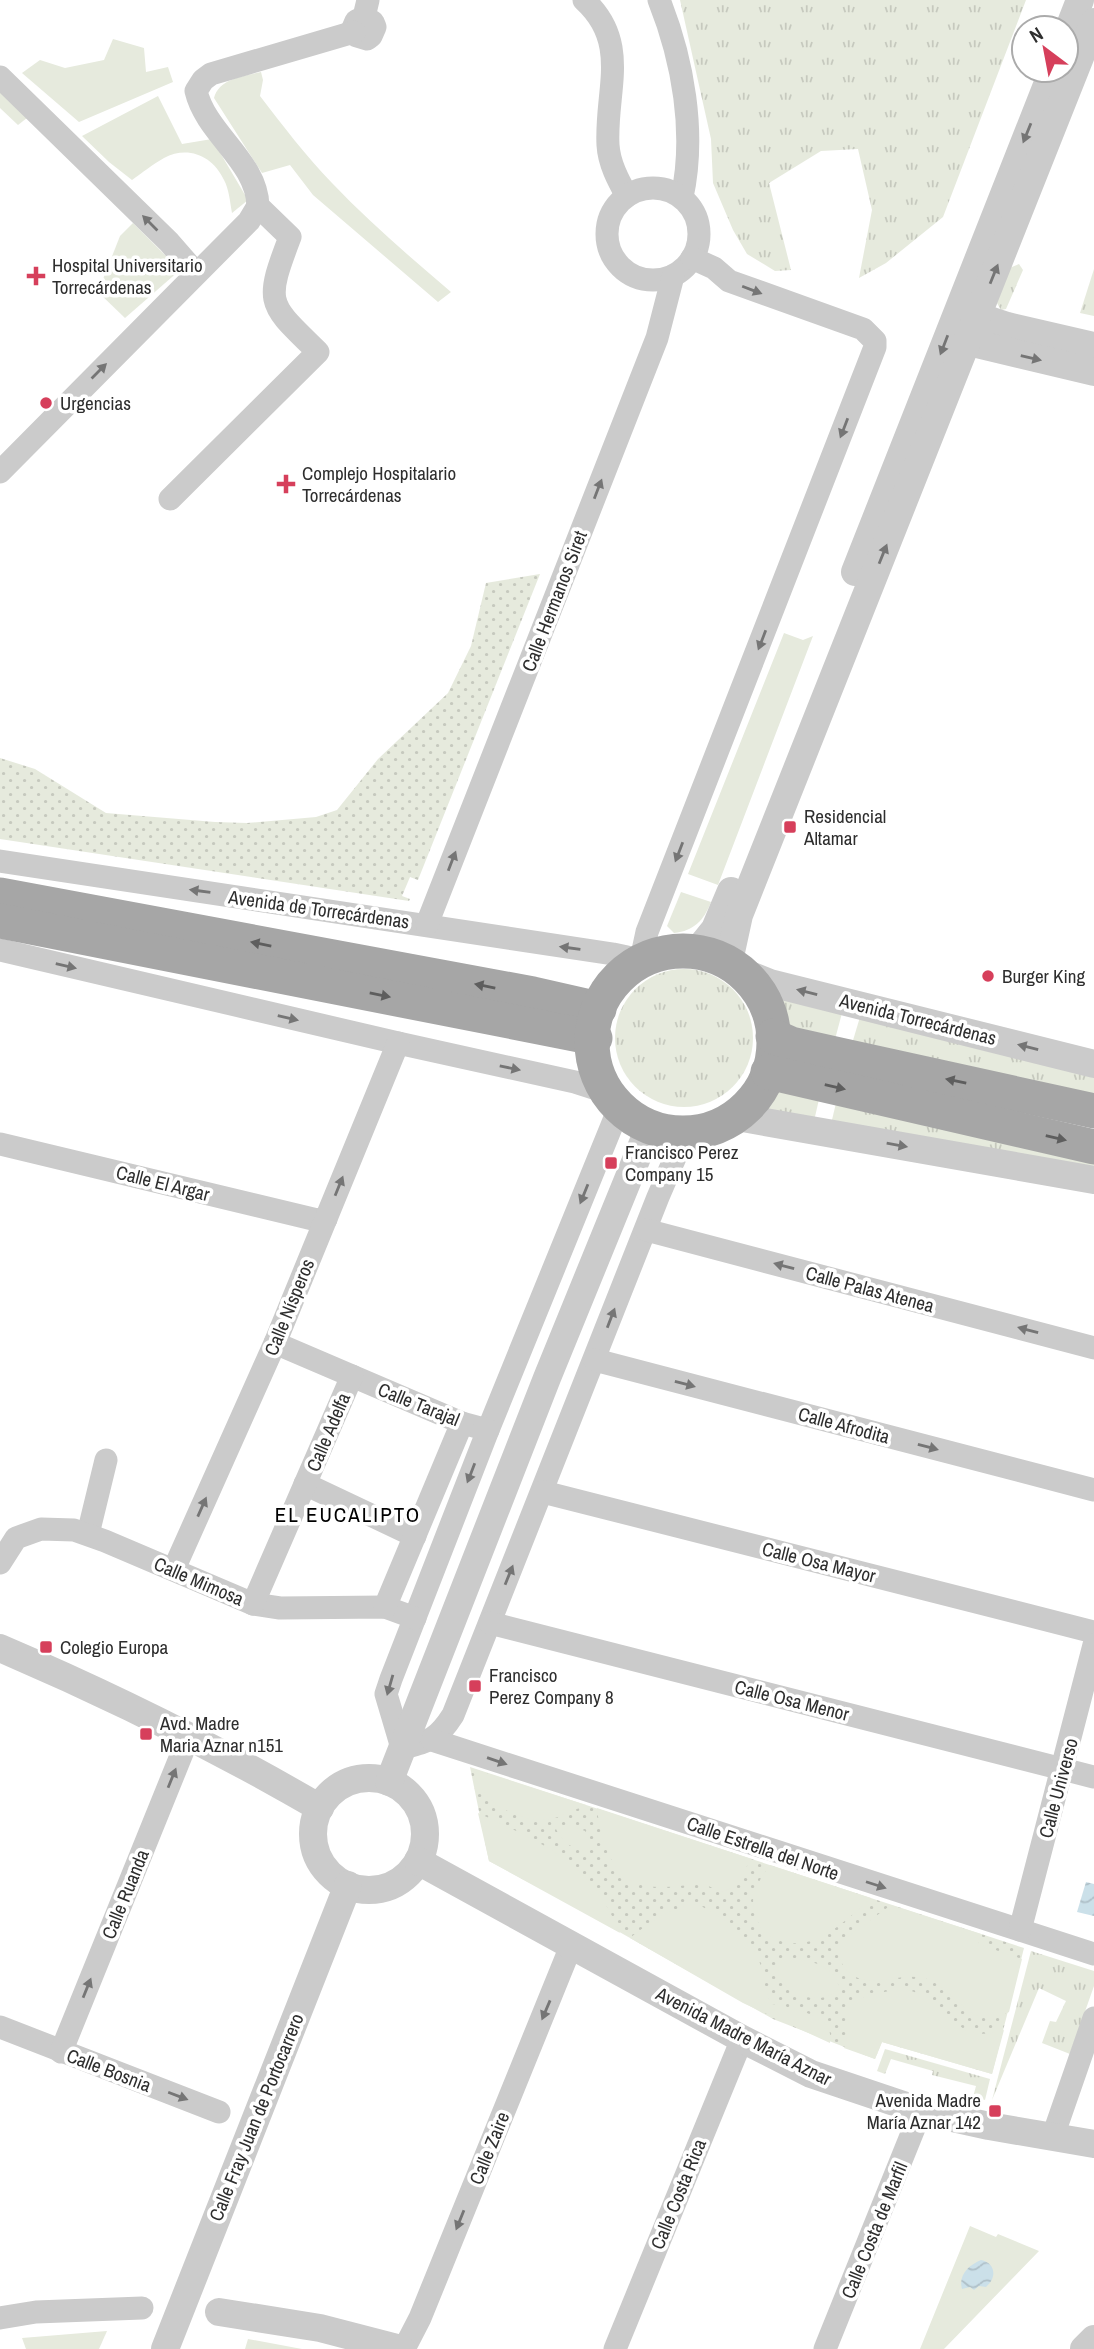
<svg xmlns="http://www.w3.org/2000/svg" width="1094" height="2349" font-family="'Archivo Narrow',sans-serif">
<defs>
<pattern id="grass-tufts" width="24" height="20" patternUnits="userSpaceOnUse" patternTransform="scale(1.75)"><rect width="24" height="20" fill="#e6eadd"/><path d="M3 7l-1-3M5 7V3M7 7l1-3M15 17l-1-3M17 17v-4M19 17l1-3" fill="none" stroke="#c6c9be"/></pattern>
<pattern id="park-dots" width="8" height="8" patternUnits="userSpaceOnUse" patternTransform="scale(1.75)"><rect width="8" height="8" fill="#e6eadd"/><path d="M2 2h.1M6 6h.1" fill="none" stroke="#c6c9be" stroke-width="1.8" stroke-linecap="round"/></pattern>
<pattern id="water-waves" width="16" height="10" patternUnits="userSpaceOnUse" patternTransform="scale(1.75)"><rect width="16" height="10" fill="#cbe0e9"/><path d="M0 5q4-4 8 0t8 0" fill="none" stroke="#afc0c8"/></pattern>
</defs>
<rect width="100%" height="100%" fill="#fff"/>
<g fill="url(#grass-tufts)">
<path d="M680 0H1026L943 217 886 263 859 278 872 210 858 149 821 151 769 183 791 270 775 271 747 254 733 230 713 183 711 139Z"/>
<path d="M1019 264 1023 270 1006 309 1001 310 997 303 1007 269Z"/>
<path d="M1094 269V316L1080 313Z"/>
<circle cx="684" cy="1038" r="69"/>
<path d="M780 999 842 1013 834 1043 790 1030 785 1009Z"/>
<path d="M860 1017 1094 1077V1102L851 1047Z"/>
<path d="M778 1088 820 1095 814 1121 763 1111Z"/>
<path d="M837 1099 1094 1157V1171L831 1124Z"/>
<path d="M1031 1951 1094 1971V1986L1070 2054 1042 2043 1050 2021 1056 2022 1066 2001 1039 1988 992 2100Z"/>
<path d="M885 2049 990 2079 985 2100 973 2097 976 2086 932 2075 933 2071 891 2059 885 2074 877 2071Z"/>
</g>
<g fill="url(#park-dots)">
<path d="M540 574 418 880 410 877 402 896 410 899 409 901 0 839V758L35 769 106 813 215 822 247 823 316 817 337 810 378 759 448 693 471 646 486 583Z"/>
<path d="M470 1767 1024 1948 992 2074 882 2042 875 2059 773 2019 586 1913 489 1861Z"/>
</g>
<g fill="#e6eadd">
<path d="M113 39 144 48 146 72 168 67 173 82 79 122 22 73 40 60 65 68 104 60Z"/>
<path d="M261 72 263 80 260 96C283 126 306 156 332 183 369 222 410 257 451 292L438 302 313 195 290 165 262 173 214 98C219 78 245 76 261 72Z"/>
<path d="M0 90 32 114 18 125 0 108Z"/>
<path d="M158 96 182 144 212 139 248 200 232 213C230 202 229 189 224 180 213 156 188 145 164 158 153 164 142 173 132 180L109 162 82 136Z"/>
<path d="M133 223 180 270 125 318 98 292 120 236Z"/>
<path d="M784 633 803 640 813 636 718 885 688 874Z"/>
<path d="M681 892 711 902C704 920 694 931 674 933L667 926Z"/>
<path d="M474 1769 586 1805C574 1810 562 1817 550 1819 520 1824 477 1801 474 1769Z"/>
<path d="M597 1808 752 1859 732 1888 721 1892C714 1890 708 1884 701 1884 683 1885 665 1889 646 1886 611 1880 600 1838 597 1808Z"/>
<path d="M478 1813C543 1843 592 1863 620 1933L489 1861Z"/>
<path d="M567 1824 585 1831 590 1841V1848L587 1852C573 1849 561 1842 556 1829Z"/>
<path d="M770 1865 871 1898C840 1926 805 1962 763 1932 747 1903 751 1891 770 1865Z"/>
<path d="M697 1904C723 1917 752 1937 761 1966 765 1979 764 1993 772 2004 786 2006 820 2014 827 2026 831 2031 830 2037 830 2043L743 2003 630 1938C650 1922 671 1907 697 1904Z"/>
<path d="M891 1905 981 1934 978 1944 1022 1959 1009 2012C969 2032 961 1995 930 1980 897 1966 853 2005 836 1949L839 1943Z"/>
<path d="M788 1958C808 1960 836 1965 839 1988 815 2017 755 1976 788 1958Z"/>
<path d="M894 1990H909L922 1995 965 2030C979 2036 990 2034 1004 2030L992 2074 882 2042 875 2059 844 2048C851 2034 841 2021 849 2007L865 1996Z"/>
<path d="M970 2226 996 2237 998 2234 1039 2251 944 2349H920Z"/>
<path d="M107 2331 99 2349H26L22 2338Z"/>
<path d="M248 2339 302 2349H245Z"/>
</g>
<g fill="url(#water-waves)">
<path d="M1086 1882 1094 1884V1916L1077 1912Z"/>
<path d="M981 2260C996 2263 997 2278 986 2287L979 2286 974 2290 970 2287 962 2289C958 2275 969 2265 981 2260Z"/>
</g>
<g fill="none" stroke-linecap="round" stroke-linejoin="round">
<g stroke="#cbcbcb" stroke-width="23">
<path d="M584 0C631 43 605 91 608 145 609 163 618 180 627 196"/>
<path d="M659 0C683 60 696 133 682 197"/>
<path d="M364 17 373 22 375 27 371 36 367 39 357 36 353 28 356 21 364 17 368 0"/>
<path d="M0 77 169 242 196 273"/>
<circle cx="653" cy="234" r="46"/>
<path d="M0 472 249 221 258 206"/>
<path d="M170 499 318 352C268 303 264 305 290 237L258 206C257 161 206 134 196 91L203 80 211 74 354 32"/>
<path d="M0 861 613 954 627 957 633 966"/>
<path d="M427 924 657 338 673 276"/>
<path d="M0 950 398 1043 575 1082 606 1092"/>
<path d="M641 960 647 932 875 347V341L863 329 729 281 714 268 692 258"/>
<path d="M619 1108 488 1430 391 1679 386 1694 402 1748C430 1741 437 1740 453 1715L658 1197 677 1153 690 1135"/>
<path d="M0 1144 317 1220 326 1219"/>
<path d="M646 1230 1094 1348"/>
<path d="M275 1343 462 1423 488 1430"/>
<path d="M595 1360 1094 1490"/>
<path d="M305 1484 415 1536"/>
<path d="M543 1492 1094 1632"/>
<path d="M88 1534 106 1460"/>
<path d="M0 1563 16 1538 41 1529 74 1530 105 1541 253 1604 280 1608 385 1607 415 1618"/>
<path d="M174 1569 275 1343 398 1043"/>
<path d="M253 1604 352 1376"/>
<path d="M385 1607 462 1423"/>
<path d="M490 1623 1094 1777"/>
<path d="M432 1740 1094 1954"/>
<path d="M1020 1930 1094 1645"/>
<path d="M0 2027 219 2112"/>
<path d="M61 2052 189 1736"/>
<path d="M1053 2136 1094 2018"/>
<path d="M0 2318 36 2312 142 2308"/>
<path d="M404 2349 420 2318 571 1946"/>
<path d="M615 2349 742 2039"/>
<path d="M825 2349 921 2111"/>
</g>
<g stroke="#cbcbcb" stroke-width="28">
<path d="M1066 36 1080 0"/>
<path d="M977 316 1007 326 1094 346"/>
<path d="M968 342 1094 372"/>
<path d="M855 572 1053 70"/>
<path d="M698 950 715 929 731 891"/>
<path d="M729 961 739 915 1094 22"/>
<path d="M742 972 770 983 1094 1064"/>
<path d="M737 1117 1094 1180"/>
<path d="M0 1648C110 1695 217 1748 320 1808"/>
<circle cx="369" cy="1834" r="56"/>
<path d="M389 1782 547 1378 649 1128"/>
<path d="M418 1861 742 2039 811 2074 921 2111 989 2126 1094 2144"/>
<path d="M219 2312 320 2328 401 2349"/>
<path d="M165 2349 348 1885"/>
<path d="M1084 2349 1094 2339"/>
</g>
<g stroke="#a6a6a6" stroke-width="35">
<path d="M0 895 533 994 599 1009"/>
<path d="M0 921 595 1038"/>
<circle cx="683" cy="1042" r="91"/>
<path d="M773 1036 791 1044 840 1055 1094 1111"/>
<path d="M768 1072 1094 1147"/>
</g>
</g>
<defs><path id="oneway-solid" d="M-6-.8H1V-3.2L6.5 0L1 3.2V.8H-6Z" transform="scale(1.75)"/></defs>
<g fill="#757575">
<use href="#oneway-solid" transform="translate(1027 133) rotate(112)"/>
<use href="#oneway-solid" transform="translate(150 223) rotate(-135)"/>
<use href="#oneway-solid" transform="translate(994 274) rotate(-68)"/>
<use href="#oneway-solid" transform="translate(752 290) rotate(21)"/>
<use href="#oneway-solid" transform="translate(944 345) rotate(111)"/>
<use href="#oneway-solid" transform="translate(1031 358) rotate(13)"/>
<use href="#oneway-solid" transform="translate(99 371) rotate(-45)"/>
<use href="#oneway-solid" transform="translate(844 428) rotate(111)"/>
<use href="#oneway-solid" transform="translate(598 489) rotate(-69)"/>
<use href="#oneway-solid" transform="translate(883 554) rotate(-68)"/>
<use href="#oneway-solid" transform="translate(762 640) rotate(111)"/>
<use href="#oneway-solid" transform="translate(679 852) rotate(111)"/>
<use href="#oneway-solid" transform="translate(452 861) rotate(-69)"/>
<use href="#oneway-solid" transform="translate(200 891) rotate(-172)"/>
<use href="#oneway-solid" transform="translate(570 948) rotate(-172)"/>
<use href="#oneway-solid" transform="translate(66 966) rotate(13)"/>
<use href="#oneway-solid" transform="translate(807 992) rotate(-166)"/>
<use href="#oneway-solid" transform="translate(288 1018) rotate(13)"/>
<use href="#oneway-solid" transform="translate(1028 1047) rotate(-166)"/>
<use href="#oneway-solid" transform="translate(510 1068) rotate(12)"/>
<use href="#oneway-solid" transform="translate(897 1145) rotate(10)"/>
<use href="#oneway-solid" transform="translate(339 1186) rotate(-68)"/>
<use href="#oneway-solid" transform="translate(584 1194) rotate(112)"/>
<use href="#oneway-solid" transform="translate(784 1266) rotate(-165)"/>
<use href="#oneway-solid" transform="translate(611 1318) rotate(-69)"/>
<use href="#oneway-solid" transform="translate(1028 1330) rotate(-165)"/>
<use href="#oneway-solid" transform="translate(685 1384) rotate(15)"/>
<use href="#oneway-solid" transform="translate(928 1447) rotate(15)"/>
<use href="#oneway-solid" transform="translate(471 1473) rotate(111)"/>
<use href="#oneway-solid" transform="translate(202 1507) rotate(-66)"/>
<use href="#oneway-solid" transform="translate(509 1575) rotate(-68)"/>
<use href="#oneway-solid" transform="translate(390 1685) rotate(106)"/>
<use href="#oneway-solid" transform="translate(497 1761) rotate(19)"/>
<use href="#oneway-solid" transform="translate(172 1778) rotate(-68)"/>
<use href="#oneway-solid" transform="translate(876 1885) rotate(18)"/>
<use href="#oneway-solid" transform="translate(87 1988) rotate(-68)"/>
<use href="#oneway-solid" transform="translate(546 2010) rotate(113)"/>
<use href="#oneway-solid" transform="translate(178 2096) rotate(21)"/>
<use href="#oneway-solid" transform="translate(460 2220) rotate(112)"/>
</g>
<g fill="#5e5e5e">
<use href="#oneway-solid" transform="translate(261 944) rotate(-169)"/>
<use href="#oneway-solid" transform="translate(485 986) rotate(-169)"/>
<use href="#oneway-solid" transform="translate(380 995) rotate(11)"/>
<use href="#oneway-solid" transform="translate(956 1081) rotate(-168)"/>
<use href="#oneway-solid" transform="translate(835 1087) rotate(13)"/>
<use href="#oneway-solid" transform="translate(1056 1138) rotate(13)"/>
</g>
<g fill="#d63f5b" stroke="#fff" stroke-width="2.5">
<path d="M32.5 265.5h7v7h7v7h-7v7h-7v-7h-7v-7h7z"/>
<circle cx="46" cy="403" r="7"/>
<path d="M282.5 473.5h7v7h7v7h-7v7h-7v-7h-7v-7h7z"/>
<rect x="783" y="820" width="14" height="14" rx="3.5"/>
<circle cx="988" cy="976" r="7"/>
<rect x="604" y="1156" width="14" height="14" rx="3.5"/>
<rect x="39" y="1640" width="14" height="14" rx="3.5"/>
<rect x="468" y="1679" width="14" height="14" rx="3.5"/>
<rect x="139" y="1727" width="14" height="14" rx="3.5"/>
<rect x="988" y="2104" width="14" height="14" rx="3.5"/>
</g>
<g text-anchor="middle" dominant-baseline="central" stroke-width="7" stroke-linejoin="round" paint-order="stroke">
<g font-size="19" fill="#2e2e2e" stroke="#fff" text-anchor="start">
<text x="52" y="265">Hospital Universitario<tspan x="52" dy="22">Torrecárdenas</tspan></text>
<text x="60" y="403">Urgencias</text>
<text x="302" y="473">Complejo Hospitalario<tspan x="302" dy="22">Torrecárdenas</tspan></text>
<text x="804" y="816">Residencial<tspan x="804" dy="22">Altamar</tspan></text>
<text x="1002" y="976">Burger King</text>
<text x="625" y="1152">Francisco Perez<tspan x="625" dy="22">Company 15</tspan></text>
<text x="60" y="1647">Colegio Europa</text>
<text x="489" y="1675">Francisco<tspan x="489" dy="22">Perez Company 8</tspan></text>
<text x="160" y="1723">Avd. Madre<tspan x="160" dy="22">Maria Aznar n151</tspan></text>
<text x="981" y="2100" text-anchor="end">Avenida Madre<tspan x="981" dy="22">María Aznar 142</tspan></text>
</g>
<g font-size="19" fill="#2e2e2e" stroke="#fff">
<text transform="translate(554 601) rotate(-69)">Calle Hermanos Siret</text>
<text transform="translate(319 909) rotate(8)">Avenida de Torrecárdenas</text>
<text transform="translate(918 1019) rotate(14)">Avenida Torrecárdenas</text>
<text transform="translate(163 1183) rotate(14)">Calle El Argar</text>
<text transform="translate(870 1289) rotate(15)">Calle Palas Atenea</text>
<text transform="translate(289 1307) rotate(-68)">Calle Nísperos</text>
<text transform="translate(419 1404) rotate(22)">Calle Tarajal</text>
<text transform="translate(844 1425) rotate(15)">Calle Afrodita</text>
<text transform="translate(328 1432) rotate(-67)">Calle Adelfa</text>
<text transform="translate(819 1562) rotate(14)">Calle Osa Mayor</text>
<text transform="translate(199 1581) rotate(23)">Calle Mimosa</text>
<text transform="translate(792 1700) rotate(14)">Calle Osa Menor</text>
<text transform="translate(1058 1788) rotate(-75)">Calle Universo</text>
<text transform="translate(763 1848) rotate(19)">Calle Estrella del Norte</text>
<text transform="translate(125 1894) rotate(-68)">Calle Ruanda</text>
<text transform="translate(744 2036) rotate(27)">Avenida Madre María Aznar</text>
<text transform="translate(109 2070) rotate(21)">Calle Bosnia</text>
<text transform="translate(256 2117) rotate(-68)">Calle Fray Juan de Portocarrero</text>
<text transform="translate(489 2148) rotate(-68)">Calle Zaire</text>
<text transform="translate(678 2194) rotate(-68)">Calle Costa Rica</text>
<text transform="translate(874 2230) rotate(-68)">Calle Costa de Marfil</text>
</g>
<g font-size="21" letter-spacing="2" fill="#000" stroke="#fff">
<text x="348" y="1514">EL EUCALIPTO</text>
</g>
</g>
<g transform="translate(1045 49) rotate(328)"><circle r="33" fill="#ffffff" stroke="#ababab" stroke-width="2"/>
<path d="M0-5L12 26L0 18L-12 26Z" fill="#d63f5b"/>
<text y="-10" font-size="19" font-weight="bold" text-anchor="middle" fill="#2e2e2e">N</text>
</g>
</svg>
